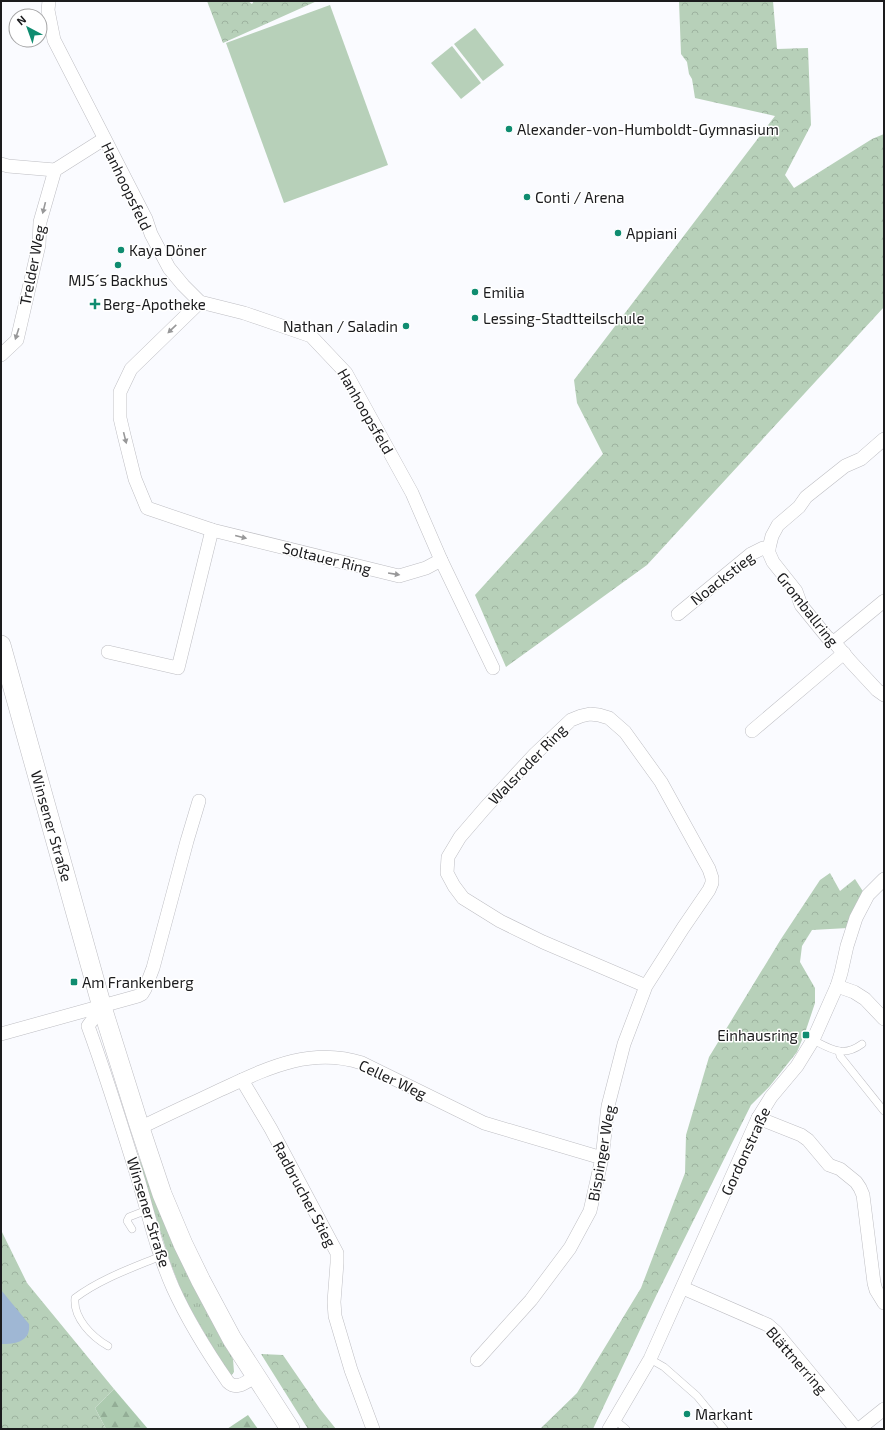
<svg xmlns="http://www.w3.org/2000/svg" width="885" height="1430" font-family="'Exo 2',sans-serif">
<defs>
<pattern id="grass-tufts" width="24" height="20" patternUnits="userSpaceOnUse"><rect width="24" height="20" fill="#b7d0b9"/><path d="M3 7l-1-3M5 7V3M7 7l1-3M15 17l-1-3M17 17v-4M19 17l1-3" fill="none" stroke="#9db29f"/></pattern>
<pattern id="forest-firs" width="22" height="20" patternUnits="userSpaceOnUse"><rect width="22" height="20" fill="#accaaf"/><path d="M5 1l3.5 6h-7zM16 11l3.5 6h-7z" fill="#93ad96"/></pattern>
<pattern id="park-crowns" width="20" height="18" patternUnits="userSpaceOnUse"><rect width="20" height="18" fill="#b7d0b9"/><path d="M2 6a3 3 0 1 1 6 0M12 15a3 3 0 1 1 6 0" fill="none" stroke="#9db29f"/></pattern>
</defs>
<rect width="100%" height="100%" fill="#fafbff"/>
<path fill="url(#grass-tufts)" d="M131 1138 162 1214 203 1304 233 1359 234 1372 231 1376 216 1353 184 1298 170 1262Z"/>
<g fill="url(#forest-firs)">
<path d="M114 1389 148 1429H106L95 1408Z"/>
<path d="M248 1415 258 1429H227Z"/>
</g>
<g fill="url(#park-crowns)">
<path d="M207 1H248L252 4 254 1H317L223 43Z"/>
<path d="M679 1H773L777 49 808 48 811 125 785 175 794 188 872 139 884 134V307L647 565 506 667 475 595 603 454 577 403 574 380 775 116 695 98 692 79 689 74 687 62 681 54Z"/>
<path d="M830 873 840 891 855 879 864 893 848 928 812 930 802 946 800 962 815 988V1003L806 1030 797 1052 769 1087 751 1105 656 1296 593 1429H540L577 1393 641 1288 685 1173 686 1135 709 1057 781 939 820 880Z"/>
<path d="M1 1230 27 1283 114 1389 95 1408 106 1429H1Z"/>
<path d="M261 1354 283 1355 320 1409 336 1429H308Z"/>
</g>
<g fill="#b7d0b9">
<path d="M330 5 388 165 284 203 226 43Z"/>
<path d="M475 28 504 65 483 81 454 44Z"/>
<path d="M452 46 481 83 461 99 431 63Z"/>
</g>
<path fill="#9fb7d4" d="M1 1290 29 1324C31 1342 15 1344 1 1344Z"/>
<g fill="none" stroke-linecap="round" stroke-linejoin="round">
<g stroke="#bebec3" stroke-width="8">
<g id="service">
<path d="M813 1040C831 1049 843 1058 862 1044"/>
<path d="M839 1051 840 1056 884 1111"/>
<path d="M132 1229 127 1221 129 1217 147 1210"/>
<path d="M108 1346C92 1337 73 1318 75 1298 100 1279 132 1268 161 1256"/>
<path d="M650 1359 664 1367 697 1396 724 1429"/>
<path d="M615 1420 626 1429"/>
</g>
</g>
<g stroke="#bebec3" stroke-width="14">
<g id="minor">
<path d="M49 1 48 10 54 40 146 219 151 234 169 268 183 285 200 302 244 313 311 336 346 373 412 493 441 560 493 668"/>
<path d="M1 164 8 166 55 170 104 139"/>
<path d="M200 302 131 369 120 392V418L124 435 135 479 147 508 212 530 399 576 426 568 441 560"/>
<path d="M1 355 17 340 39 245 40 222 55 170"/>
<path d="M884 439 861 459 845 466 806 497 799 507 778 525 772 536 769 548V553L773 562 796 591 801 605 827 637 834 642 851 662 877 690 884 695"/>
<path d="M678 614 751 554 763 548H769"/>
<path d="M834 642 884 601"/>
<path d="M108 652 178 668 212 530"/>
<path d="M752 731 844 653"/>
<path d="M837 986 854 992 865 999 884 1019"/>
<path d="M102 1007 88 1026C107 1078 123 1130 139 1182 149 1217 158 1254 173 1288 188 1321 208 1353 228 1382 237 1391 247 1381 256 1376"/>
<path d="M1 1034 138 996 142 994 145 989 153 968 187 841 199 801"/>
<path d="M242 1080 271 1129 337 1253V1263L334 1302 335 1316 351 1370 373 1429"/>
<path d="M758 1118 801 1135 808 1140 829 1165 840 1169 856 1182 860 1188 863 1195 874 1283 876 1290 884 1303"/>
<path d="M140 1128C166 1115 193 1103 220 1090 266 1069 310 1046 362 1063L484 1123 602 1158"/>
<path d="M683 1288 768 1325 776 1332 856 1429"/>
<path d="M477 1360 531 1300 570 1248 590 1211 602 1158 608 1106 624 1044 646 986 683 928 709 890 712 883V878L709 869 661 782 625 732 609 718 599 715 590 714 581 716 571 720 535 754 485 808 460 837 448 857 447 873 454 886 463 898 500 921 543 942 646 986"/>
<path d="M609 1429 650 1359 758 1118 771 1097 797 1066 813 1040 837 986 841 973 847 946 856 918 868 895 884 879"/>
<path d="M859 1429 884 1409"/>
</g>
</g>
<g stroke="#bebec3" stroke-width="20">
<path id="secondary" d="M1 645 102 1007 140 1128 162 1194 183 1244 201 1281 232 1339 290 1429"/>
</g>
<use href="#service" stroke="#fff" stroke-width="7"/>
<use href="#minor" stroke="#fff" stroke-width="13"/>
<use href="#secondary" stroke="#fff" stroke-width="19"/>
</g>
<defs><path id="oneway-solid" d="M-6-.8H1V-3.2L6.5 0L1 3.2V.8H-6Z"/></defs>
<g fill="#989899">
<use href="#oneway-solid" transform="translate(44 208) rotate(104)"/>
<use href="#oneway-solid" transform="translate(172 329) rotate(136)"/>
<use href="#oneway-solid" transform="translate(17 334) rotate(108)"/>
<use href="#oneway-solid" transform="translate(125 438) rotate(76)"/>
<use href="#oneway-solid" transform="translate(241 537) rotate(14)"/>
<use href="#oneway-solid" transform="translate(394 574) rotate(9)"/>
</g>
<g fill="#0f8c70" stroke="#fff" stroke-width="1.5">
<circle cx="509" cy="129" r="4"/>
<circle cx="527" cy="197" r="4"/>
<circle cx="618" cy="233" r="4"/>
<circle cx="121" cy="250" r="4"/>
<circle cx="118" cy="265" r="4"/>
<circle cx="475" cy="292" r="4"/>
<path d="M93 298h4v4h4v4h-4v4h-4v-4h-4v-4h4z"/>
<circle cx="475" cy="318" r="4"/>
<circle cx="406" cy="326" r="4"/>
<rect x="70" y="978" width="8" height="8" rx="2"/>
<rect x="802" y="1031" width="8" height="8" rx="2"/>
<circle cx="687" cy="1414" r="4"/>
</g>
<g text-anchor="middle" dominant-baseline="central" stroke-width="3" stroke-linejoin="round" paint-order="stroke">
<g font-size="15" fill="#1b1b1d" stroke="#fff" text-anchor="start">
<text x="517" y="129">Alexander-von-Humboldt-Gymnasium</text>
<text x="535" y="197">Conti / Arena</text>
<text x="626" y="233">Appiani</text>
<text x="129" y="250">Kaya Döner</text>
<text x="118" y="280" text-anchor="middle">MJS´s Backhus</text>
<text x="483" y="292">Emilia</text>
<text x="103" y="304">Berg-Apotheke</text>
<text x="483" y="318">Lessing-Stadtteilschule</text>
<text x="398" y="326" text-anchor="end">Nathan / Saladin</text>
<text x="82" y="982">Am Frankenberg</text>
<text x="798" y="1035" text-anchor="end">Einhausring</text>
<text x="695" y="1414">Markant</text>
</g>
<g font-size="15" fill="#1b1b1d" stroke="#fff">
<text transform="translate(127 186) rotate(64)">Hanhoopsfeld</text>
<text transform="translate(32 265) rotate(-79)">Trelder Weg</text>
<text transform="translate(366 411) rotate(60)">Hanhoopsfeld</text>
<text transform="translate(327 558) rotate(14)">Soltauer Ring</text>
<text transform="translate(722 578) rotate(-38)">Noackstieg</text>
<text transform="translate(808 609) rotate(52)">Gromballring</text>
<text transform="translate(527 764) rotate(-46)">Walsroder Ring</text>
<text transform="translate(52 826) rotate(74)">Winsener Straße</text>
<text transform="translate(393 1079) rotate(25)">Celler Weg</text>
<text transform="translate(745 1151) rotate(-65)">Gordonstraße</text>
<text transform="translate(601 1153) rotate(-80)">Bispinger Weg</text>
<text transform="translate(305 1194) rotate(62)">Radbrucher Stieg</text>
<text transform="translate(149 1212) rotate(73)">Winsener Straße</text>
<text transform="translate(797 1360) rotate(49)">Blättnerring</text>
</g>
</g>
<rect width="885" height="1430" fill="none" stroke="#1b1b1d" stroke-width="4"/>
<g transform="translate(28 28) rotate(319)"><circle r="19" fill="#ffffff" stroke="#a4a4a5"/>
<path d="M0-3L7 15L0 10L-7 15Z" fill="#0f8c70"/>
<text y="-6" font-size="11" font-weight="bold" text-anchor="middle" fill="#1b1b1d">N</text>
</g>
</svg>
